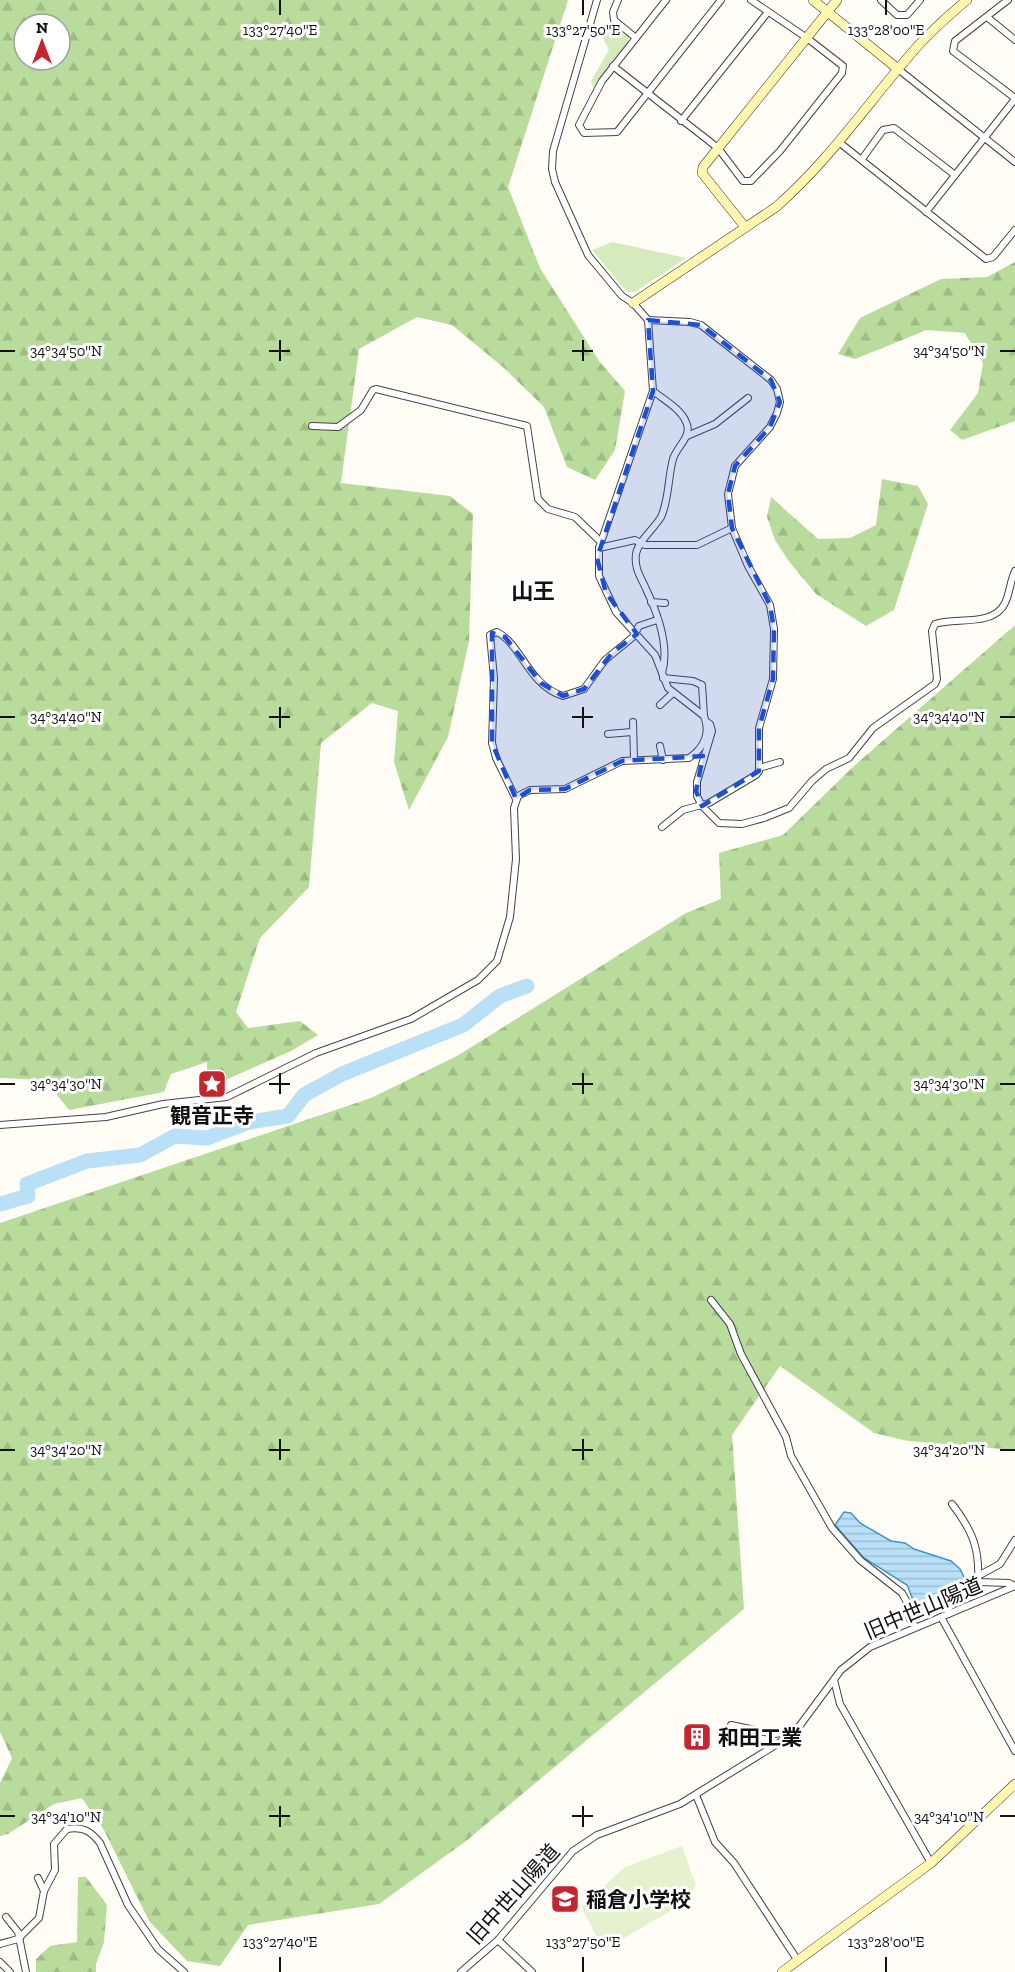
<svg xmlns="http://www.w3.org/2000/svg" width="1015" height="1972" font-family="'Zilla Slab','Noto Sans JP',serif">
<defs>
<pattern id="forest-firs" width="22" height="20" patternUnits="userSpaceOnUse" patternTransform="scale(1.5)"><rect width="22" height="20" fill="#b9dc9c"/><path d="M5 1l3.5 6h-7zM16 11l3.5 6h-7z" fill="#9ebc85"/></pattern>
<pattern id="water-rules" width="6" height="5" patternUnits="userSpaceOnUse" patternTransform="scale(1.5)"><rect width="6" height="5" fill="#b9e0f7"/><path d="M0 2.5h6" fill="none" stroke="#9ebfd3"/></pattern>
</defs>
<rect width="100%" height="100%" fill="#fffdf5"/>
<g fill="url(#forest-firs)" fill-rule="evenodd">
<path d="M0 0H568L508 187 540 268 599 361 625 391 615 450 595 480 567 467 544 407 504 368 452 325 417 317 359 349 341 483 450 496 473 514 469 641 448 737 409 810 394 762 398 711 372 703 321 743 309 887 260 938 236 1012 248 1028 300 1021 318 1035 291 1051 207 1088V1062L171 1074 164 1092 69 1110 45 1080 0 1078ZM24 24H60V60H24Z"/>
<path d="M1015 262V421L962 440 950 430 978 393 983 363 965 333 927 330 855 359 838 354 860 318 941 279 987 277Z"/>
<path d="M882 479 918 486 928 504 894 610 866 626 816 594 788 560 775 540 767 517 771 497 818 539 850 538 876 525Z"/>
<path d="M1015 625V1450L908 1441 874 1433 780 1366 732 1435 744 1609 466 1841 379 1904 248 1925 220 1966 187 1961 149 1921 104 1830 82 1798 54 1804 8 1834 0 1836V1783L12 1758 0 1732V1223L371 1098 457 1056 686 913 721 899 719 853 783 835 854 766Z"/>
<path d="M78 1877H86L107 1905 104 1942 96 1964V1972H36V1959L50 1946 77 1942Z"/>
</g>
<g fill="#d5ebbd">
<path d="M615 28 628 36V42L593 88 591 81 609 50 603 38 608 30Z"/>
<path d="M612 242 686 258 635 292H627L592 250Z"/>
</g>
<path fill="#e6f2cf" d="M682 1846 696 1885 689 1900 604 1950 581 1907 625 1867Z"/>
<path fill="url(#water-rules)" stroke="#3f96cf" stroke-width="1.5" d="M844 1512 851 1513 860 1523 891 1541 905 1543 914 1549 951 1561 960 1569 966 1581C956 1594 933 1607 916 1607L907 1585 864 1558 835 1525Z"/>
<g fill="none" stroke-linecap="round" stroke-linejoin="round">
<path stroke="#b9e0f7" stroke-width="15" d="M0 1204 28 1196 27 1184 87 1161 140 1155 175 1136 207 1138 249 1122 288 1116 304 1095 342 1074 463 1025 500 996 527 986"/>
<g stroke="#444" stroke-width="8">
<g id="street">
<path d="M618 0 613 12 614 20 636 38"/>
<path d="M666 0 602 81 579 125 584 133 617 132 721 0"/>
<path d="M881 0 897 15H907L920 0"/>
<path d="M1008 0 955 41 953 51 1015 98"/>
<path d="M987 17 1015 40"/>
<path d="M613 66 718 148 743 181H751L780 151 842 73 843 66 807 38 751 0"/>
<path d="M898 69 1015 162"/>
<path d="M681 121 768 12"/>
<path d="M840 143 986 259 993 257 1015 230"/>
<path d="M862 159 883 130 894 128 955 175"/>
<path d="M926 212 1015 99"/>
<path d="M648 320 690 322 701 325 771 380 777 389 780 402 777 413 770 427 735 466 728 494 732 528 748 566 770 605 774 629 773 679 759 728V771L756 775 709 803 683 810 662 827"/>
<path d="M653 391C663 399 681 409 686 422 693 436 677 446 673 459 668 477 669 500 661 517 654 529 638 541 636 554 634 569 641 577 646 589 658 614 670 646 662 673"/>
<path d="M312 426 338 427 361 410 373 390 376 389 527 426 538 499 548 509 575 517 601 542"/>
<path d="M687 436 715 424 748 398"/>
<path d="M599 548 635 540 645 545H697L732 528"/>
<path d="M651 602 665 603"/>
<path d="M663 678 693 681 702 685 704 716"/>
<path d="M660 705 673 693"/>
<path d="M633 722 634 759"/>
<path d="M707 722 710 724 712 731 697 782V796L702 806 719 823 742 824 764 818 789 808 812 781 826 769 849 758 873 728 935 684 937 679 932 631 935 624C955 617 994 627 1005 603 1010 593 1010 581 1015 571"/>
<path d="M608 734 632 732"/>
<path d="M660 746 663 760"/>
<path d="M759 768 780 762"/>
<path d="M516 799 496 758 492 743 494 678 490 635 497 632C522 645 528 685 563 696L584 689 605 660 633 637 639 626 657 620"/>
<path d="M0 1125 106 1117 163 1104 227 1097 316 1053 411 1019 478 980 497 961 510 917 516 859 514 808 518 796 530 790 565 789 622 761 689 758C704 748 711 733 704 716L668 688 655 655 616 612 599 576V548L653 391 648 320 633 303 622 296 588 255 555 182 552 169 553 151 597 0"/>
<path d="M711 1300 730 1324 741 1354 786 1437 791 1456 832 1528 860 1560 902 1593 908 1604 909 1618 916 1627"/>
<path d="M952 1504C972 1530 980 1548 978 1582"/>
<path d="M978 1576 1000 1564 1015 1540"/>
<path d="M907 1610 924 1612 978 1582 1009 1583 1015 1586"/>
<path d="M948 1614V1609L962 1594"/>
<path d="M941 1617 1015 1751"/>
<path d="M834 1680 840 1704 931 1863"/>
<path d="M731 1725 774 1734 794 1732"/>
<path d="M696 1795 715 1842 734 1863 798 1961"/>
<path d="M38 1878 44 1891"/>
<path d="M6 1917 18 1932 26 1972"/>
<path d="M498 1940 532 1972"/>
<path d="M0 1944 18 1939 39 1918 44 1891 55 1870 54 1844 67 1829C82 1826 91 1831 100 1843L128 1905 158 1949 184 1972"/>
<path d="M0 1962 10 1972"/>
<path d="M461 1972 498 1940 573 1851 597 1835 680 1804 787 1738 795 1732 841 1670 870 1647 1015 1586"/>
</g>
</g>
<g stroke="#333" stroke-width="10">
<g id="secondary">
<path d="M813 0 898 69"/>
<path d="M745 227 702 173 703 167 837 0"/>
<path d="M633 303 776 207C830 160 869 101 916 48 932 30 949 15 967 0"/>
<path d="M782 1972 931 1863 1015 1784"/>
</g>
</g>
<use href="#street" stroke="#fff" stroke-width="6"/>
<use href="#secondary" stroke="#fff6b0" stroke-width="9"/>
</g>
<path fill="#1d4ed8" fill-opacity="0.2" stroke="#1d4ed8" stroke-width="4.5" stroke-dasharray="12 8" stroke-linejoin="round" d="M648 320 701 325 771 380 780 402 770 427 735 466 728 494 732 528 770 605 774 629 773 679 759 728V771L702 806 696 791 703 756 622 761 565 789 530 790 516 799 492 743V633L505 637 541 683 563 696 584 689 612 653 637 634 606 593 597 558 653 391Z"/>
<path fill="none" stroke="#111" stroke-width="2" d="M280 0V15M583 0V15M886 0V15M280 340V361M583 340V361M0 351H15M269 351H290M572 351H593M1000 351H1015M280 707V728M583 707V728M0 717H15M269 717H290M572 717H593M1000 717H1015M280 1073V1094M583 1073V1094M0 1084H15M269 1084H290M572 1084H593M1000 1084H1015M280 1439V1460M583 1439V1460M0 1450H15M269 1450H290M572 1450H593M1000 1450H1015M280 1806V1827M583 1806V1827M0 1816H15M269 1816H290M572 1816H593M1000 1816H1015M280 1957V1972M583 1957V1972M886 1957V1972"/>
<defs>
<g id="sight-square" transform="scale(1.5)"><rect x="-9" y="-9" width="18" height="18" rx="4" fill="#c4262e" stroke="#fff"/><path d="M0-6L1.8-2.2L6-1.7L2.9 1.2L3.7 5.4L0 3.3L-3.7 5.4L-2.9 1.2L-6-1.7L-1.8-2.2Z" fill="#fff"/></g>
<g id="building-square" transform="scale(1.5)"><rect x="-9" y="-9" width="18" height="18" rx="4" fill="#c4262e" stroke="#fff"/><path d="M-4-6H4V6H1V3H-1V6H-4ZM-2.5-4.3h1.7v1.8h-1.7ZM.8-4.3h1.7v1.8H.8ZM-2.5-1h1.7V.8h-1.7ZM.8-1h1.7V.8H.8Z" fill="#fff"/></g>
<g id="school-square" transform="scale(1.5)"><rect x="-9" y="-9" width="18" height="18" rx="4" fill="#c4262e" stroke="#fff"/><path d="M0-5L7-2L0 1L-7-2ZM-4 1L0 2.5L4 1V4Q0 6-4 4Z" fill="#fff"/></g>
</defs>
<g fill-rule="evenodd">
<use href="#sight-square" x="212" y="1084"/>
<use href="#building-square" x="697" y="1737"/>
<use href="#school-square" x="565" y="1899"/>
</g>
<g text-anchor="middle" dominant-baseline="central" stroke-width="6" stroke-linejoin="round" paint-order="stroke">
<g font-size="21" font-weight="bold" fill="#111" stroke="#fff" text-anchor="start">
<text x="212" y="1115" text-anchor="middle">観音正寺</text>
<text x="718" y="1737">和田工業</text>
<text x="586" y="1899">稲倉小学校</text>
</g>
<g font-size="21" fill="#111" stroke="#fff">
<text transform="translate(923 1608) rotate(-23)">旧中世山陽道</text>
<text transform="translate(513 1894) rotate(-48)">旧中世山陽道</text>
</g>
<g font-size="22" font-weight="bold" fill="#111" stroke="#fff">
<text x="533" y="591">山王</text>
</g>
</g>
<g font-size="15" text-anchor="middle" fill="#111" stroke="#fff" stroke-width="6" stroke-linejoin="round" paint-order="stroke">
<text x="280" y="35">133°27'40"E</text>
<text x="583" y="35">133°27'50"E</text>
<text x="886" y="35">133°28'00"E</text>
<text x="66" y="356">34°34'50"N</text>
<text x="949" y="356">34°34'50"N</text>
<text x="66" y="722">34°34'40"N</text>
<text x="949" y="722">34°34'40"N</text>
<text x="66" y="1089">34°34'30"N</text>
<text x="949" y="1089">34°34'30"N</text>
<text x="66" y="1455">34°34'20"N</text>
<text x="949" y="1455">34°34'20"N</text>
<text x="66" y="1822">34°34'10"N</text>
<text x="949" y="1822">34°34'10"N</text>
<text x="280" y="1947">133°27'40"E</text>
<text x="583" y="1947">133°27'50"E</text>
<text x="886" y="1947">133°28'00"E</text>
</g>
<g transform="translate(42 42)"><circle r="28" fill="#ffffff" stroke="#a0a0a0" stroke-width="1.5"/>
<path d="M0-4.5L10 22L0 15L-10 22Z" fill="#c4262e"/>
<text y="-9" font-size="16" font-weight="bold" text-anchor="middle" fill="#111111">N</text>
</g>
</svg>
